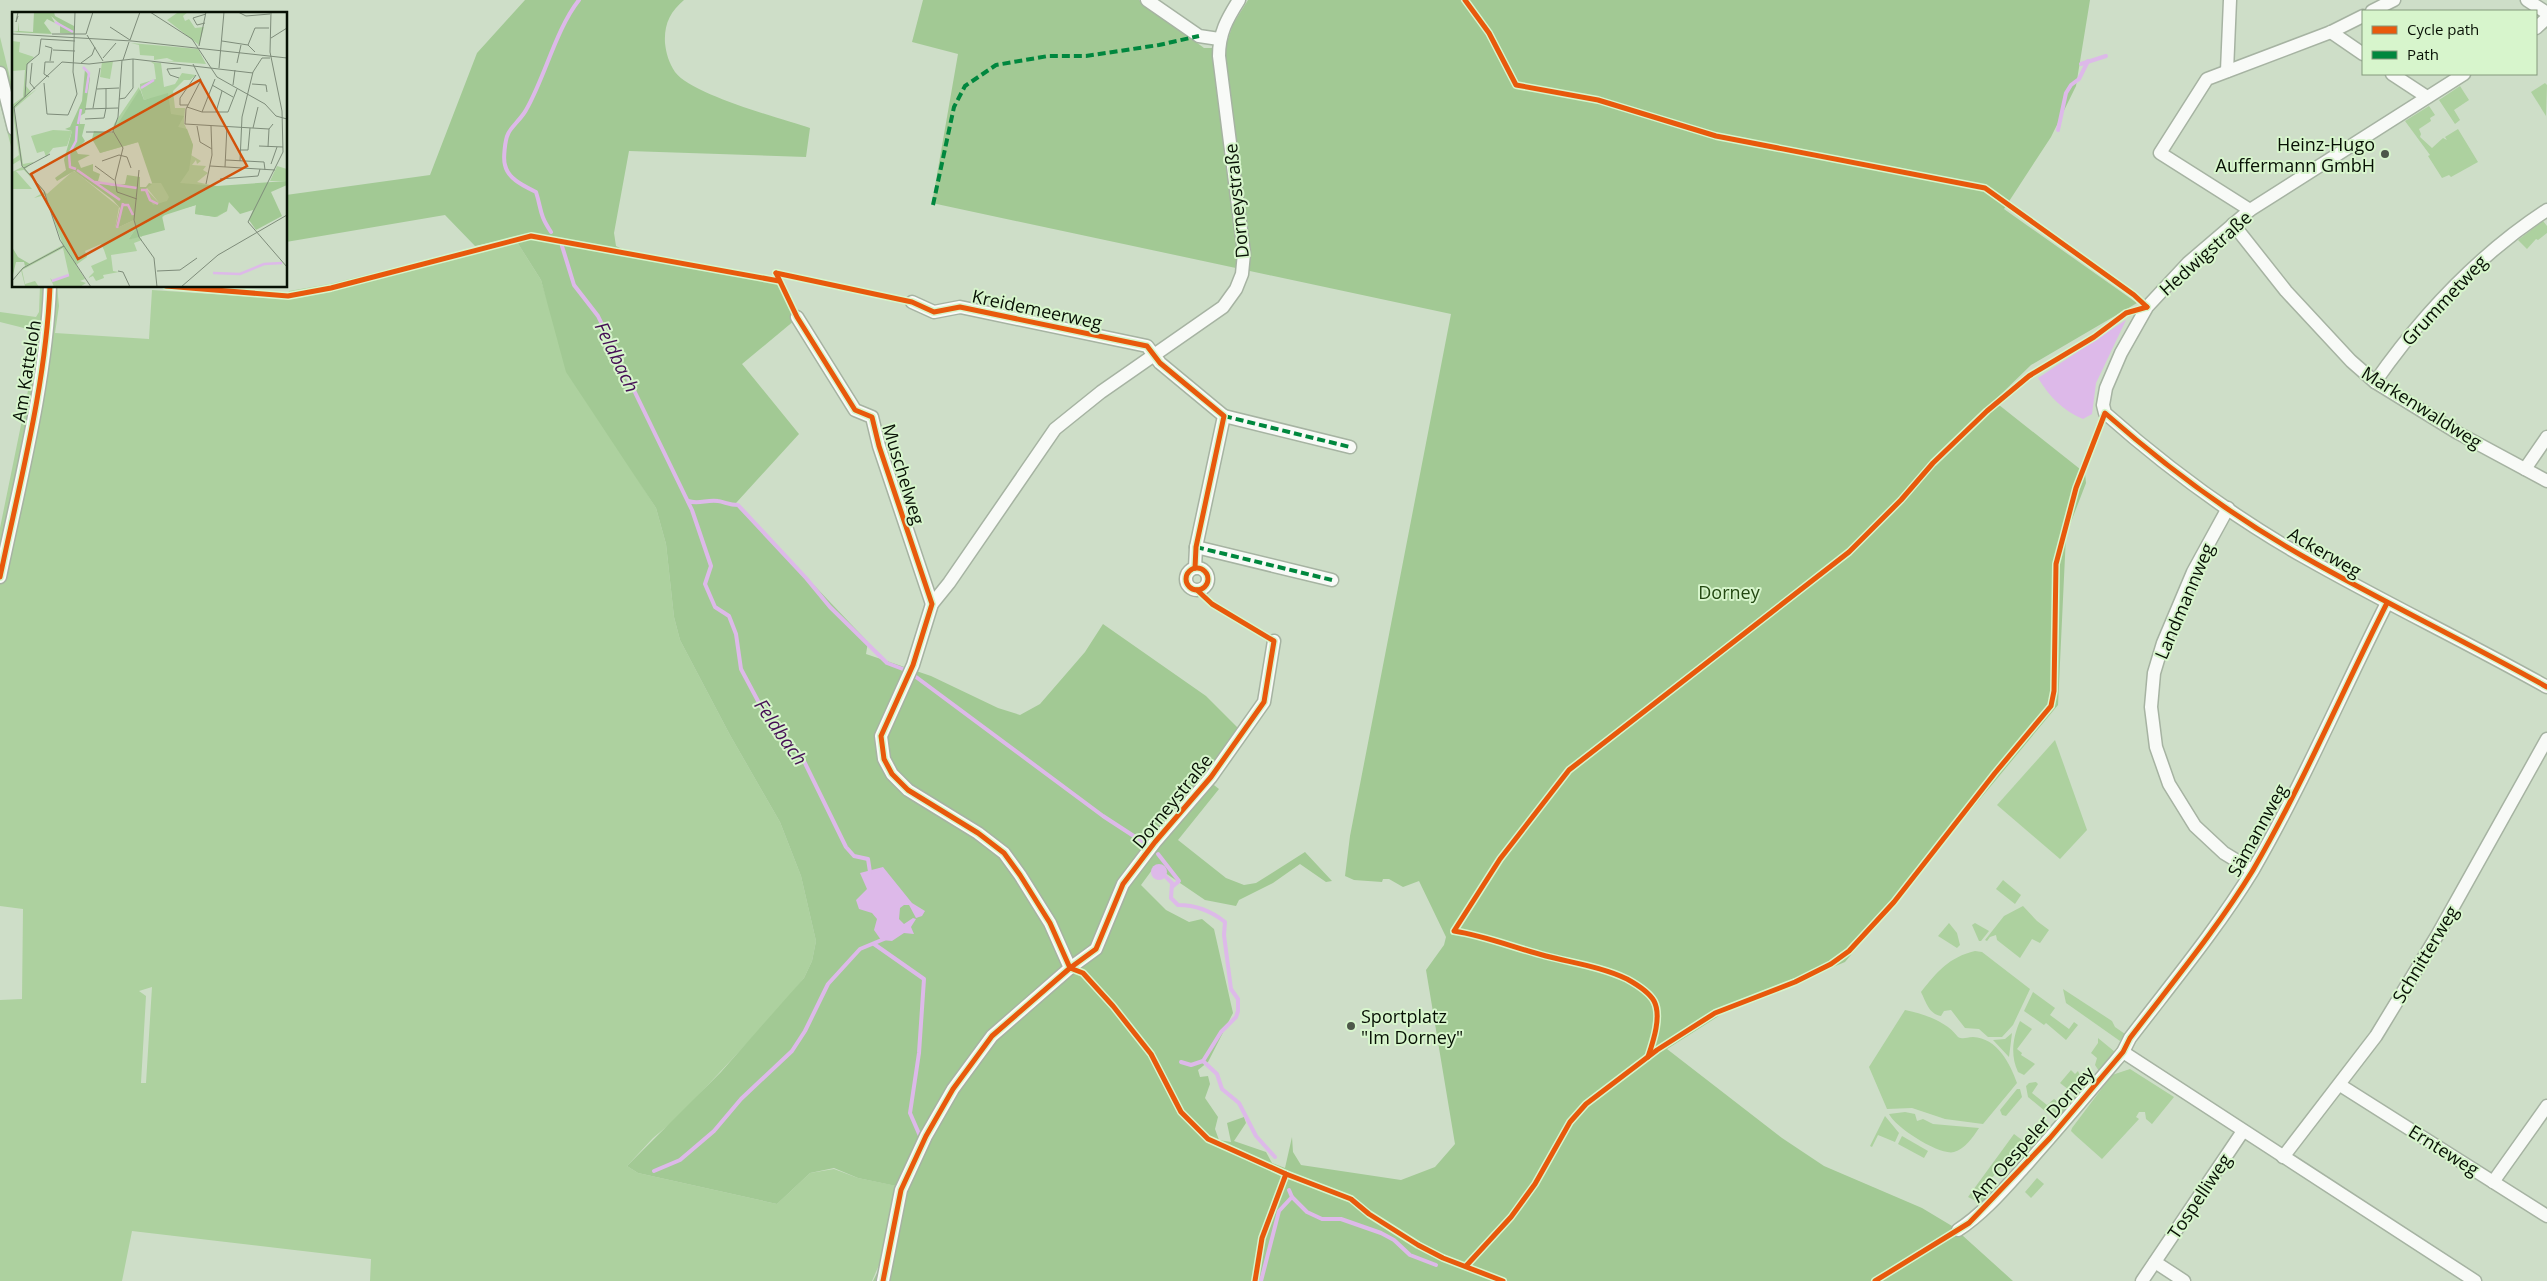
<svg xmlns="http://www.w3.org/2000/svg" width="2547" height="1281" font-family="'Open Sans',sans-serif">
<rect width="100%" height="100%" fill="#cedec8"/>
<g fill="#add19f" fill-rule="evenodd">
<path d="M0 37 14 94V158L0 104Z"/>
<path d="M2545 83 2547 85 2546 116 2531 92Z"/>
<path d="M2460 86 2469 100 2454 110 2460 120 2455 124 2439 100Z"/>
<path d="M2429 106 2435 115 2430 118 2431 121 2419 129 2421 134 2420 137 2432 148 2443 138 2447 140 2445 137 2458 129 2478 162 2451 177 2449 175 2442 178 2428 156 2430 155 2405 121Z"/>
<path d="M2543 221 2547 226V233L2538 240 2536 239 2527 249 2518 240Z"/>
<path d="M508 239 517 242 541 280 551 313 633 472 656 508 666 544 674 617 680 640 730 735 780 822 801 876 816 941 812 961 804 978 777 1011 677 1118 653 1138 627 1166 638 1173 777 1204 810 1173 834 1169 858 1178 897 1186 886 1249 872 1281H370L371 1259 132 1231 122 1281H0V1000L22 999 23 909 0 906V528L33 366 36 331 0 322V312L36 317 39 312 40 286H57L59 306 55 333 149 339 152 290 285 299 289 291 330 284ZM152 987 146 1083H141L146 996 139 991Z"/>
<path d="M2055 740 2087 830 2060 859 1997 805Z"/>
<path d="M2003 880 2021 895 2015 904 1996 889Z"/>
<path d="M2023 906 2037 921 2049 930 2040 943 2032 939 2020 958 1997 940 1996 935 1990 937 1987 941 1985 940 2004 916Z"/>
<path d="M1949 923 1957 933 1960 945 1957 948 1938 936Z"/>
<path d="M1975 923 1989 931 1981 941H1979L1972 925Z"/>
<path d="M1975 951 1982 952 2030 989 2013 1025 2002 1037H1988L1979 1029 1965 1028 1951 1010 1944 1011 1941 1016C1929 1014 1926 1002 1921 992 1937 972 1949 957 1975 951Z"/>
<path d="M2063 989 2112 1021 2115 1027 2125 1034 2120 1041 2066 1003Z"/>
<path d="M2033 992 2055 1008 2050 1015 2069 1029 2074 1022 2078 1025 2066 1040 2046 1023 2044 1025 2024 1011Z"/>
<path d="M1905 1010C1924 1014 1946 1021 1958 1037 1964 1040 1966 1037 1973 1037 1997 1038 2010 1063 2017 1083L1983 1124 1945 1119 1912 1108 1887 1109 1869 1067Z"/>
<path d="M2020 1021 2032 1029 2017 1049 2022 1053 2021 1055 2035 1064 2024 1075 2018 1072C2010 1055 2013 1037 2020 1021Z"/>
<path d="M2012 1033 2009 1057 1993 1040 2005 1039Z"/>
<path d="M2098 1038 2115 1052 2099 1071 2095 1065 2097 1058 2091 1053 2098 1043Z"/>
<path d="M2130 1069 2174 1097 2152 1124 2146 1119 2145 1112H2139L2136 1117 2139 1119 2102 1159 2075 1135 2071 1131 2072 1128 2112 1075Z"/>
<path d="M2071 1070 2075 1074 2078 1071C2083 1083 2084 1090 2075 1100L2073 1093 2060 1083Z"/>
<path d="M2036 1082 2038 1084 2032 1093 2047 1105 2054 1099 2068 1109 2057 1121 2028 1097 2026 1086 2029 1083Z"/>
<path d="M2017 1089H2020L2022 1097 2006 1116 2002 1115 2000 1110Z"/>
<path d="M1905 1112 1915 1114 1917 1121 1923 1119 1933 1124 1979 1128C1973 1137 1965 1149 1954 1152 1940 1156 1896 1128 1889 1114Z"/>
<path d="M1885 1116 1899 1133 1895 1142 1878 1135 1872 1147 1870 1146Z"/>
<path d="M2014 1134 2034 1149 2023 1160 2014 1154 1985 1185 1993 1193 1983 1201 1978 1202 1968 1197Z"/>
<path d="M1902 1136 1928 1151 1924 1158 1898 1144Z"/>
<path d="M2037 1178 2044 1184 2031 1198 2025 1192Z"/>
</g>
<path fill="#a2c994" d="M525 0H684C670 12 664 24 665 43 666 53 669 63 675 72 692 95 780 118 810 128L806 157 629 151 614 233 616 246 628 252 777 282 795 320 742 364 799 434 736 503 868 642 866 654 931 676 998 708 1020 715 1040 704 1085 652 1103 624 1206 696 1239 729 1205 778 1219 789 1178 840 1226 878 1244 885 1256 883 1305 852 1332 881 1326 882 1300 864 1273 883 1239 900 1236 906 1205 900 1155 866 1141 885 1166 910 1189 922 1202 919 1214 929 1233 1013 1208 1062 1198 1070 1200 1077 1208 1076 1210 1084 1205 1098 1218 1117 1215 1129 1219 1140 1231 1142 1227 1123 1244 1117 1246 1123 1234 1141 1266 1152 1272 1163 1285 1168 1292 1137 1293 1152 1301 1165 1401 1180 1435 1167 1455 1144 1426 970 1444 945 1446 937 1419 881 1403 887 1389 879H1383L1382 882 1354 880 1345 876 1350 836 1451 314 932 203 958 54 912 42 923 0H1139L1204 48H1225L1233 24 1248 0H2090L2076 86 2051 137 2004 209 2137 303 2031 365 1994 401 2085 473 2086 483 2066 535 2058 705 1845 962 1725 1012 1667 1049 1782 1138 1824 1166 1922 1208 1952 1226 2013 1281H873L889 1249 901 1187 858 1178 834 1168 810 1173 777 1204 638 1173 627 1166 721 1072 804 978 812 961 816 941 801 876 780 822 730 735 680 640 674 617 666 544 656 508 566 372 541 280 517 242 508 239 475 246 445 215 286 242V195L430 175 477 53Z"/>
<g fill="#ddb9e9">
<path d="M2126 320 2096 383 2092 414 2083 419C2062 410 2050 397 2038 378Z"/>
<circle cx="1159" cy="872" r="8"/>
<path d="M883 867 912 903 925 911 922 916 916 918 909 905H904L900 908 899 919 904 924 913 918 916 919 911 927 914 934 904 933 892 941 881 940 874 930 877 919 872 913 859 909 856 900 867 889 860 873Z"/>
</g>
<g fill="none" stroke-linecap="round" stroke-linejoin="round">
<g stroke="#ddb9e9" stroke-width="4">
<path d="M2081 64 2106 56"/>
<path d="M2058 130 2066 93 2071 85 2079 79 2088 61"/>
<path d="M551 232C539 214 542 211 536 192 524 186 508 179 505 165 503 159 505 140 508 134 510 128 522 118 526 110 545 77 556 29 579 0"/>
<path d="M562 246 574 285 598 316 692 510 711 566 705 584 715 607 729 616 736 634 741 669 766 716 800 753 846 847 854 856 868 859 870 872"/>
<path d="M688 501C699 505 707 499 718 501 725 502 729 505 738 505L806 578 830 607 887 663 908 671 1103 816 1146 844"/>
<path d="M1158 854 1179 881 1172 887"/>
<path d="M1163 874 1172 883 1171 898 1178 905C1196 905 1210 910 1225 922L1224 935 1231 989 1238 999V1011L1236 1017 1221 1032 1203 1061 1217 1074 1222 1089 1239 1103 1256 1136 1275 1157"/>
<path d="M874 944 924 979 919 1053 910 1113 920 1136"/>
<path d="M1181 1062 1191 1065 1203 1061"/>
<path d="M654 1171 680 1160 714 1131 741 1099 792 1051 805 1031 828 984 860 949 884 939"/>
<path d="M1289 1190 1292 1197 1307 1212 1322 1219H1341L1381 1233 1394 1240 1410 1255 1436 1265"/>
<path d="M1261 1281 1279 1211 1292 1197"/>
</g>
<g stroke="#a6b3a2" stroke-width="15">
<g id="street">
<path d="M1147 0 1199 36 1219 39"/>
<path d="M2527 0 2547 13"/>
<path d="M2372 11 2394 0"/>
<path d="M2536 28 2547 18"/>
<path d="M2331 32 2363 54"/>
<path d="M2227 71 2230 0"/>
<path d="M0 73 14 129"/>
<path d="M2392 74 2427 97"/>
<path d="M2464 74 2250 210 2188 263 2147 307 2121 353 2106 388 2103 405 2105 413C2166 467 2235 518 2306 558 2385 603 2467 642 2547 687"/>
<path d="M2250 210 2160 153 2207 79 2331 32 2363 16"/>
<path d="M2233 224 2286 291 2351 361 2375 382 2458 433 2547 481"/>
<path d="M912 302 934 312 960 307 1147 346 1160 363 1224 416 1196 547 1195 568"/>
<path d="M797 317 855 410 872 417 879 446 932 604"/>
<path d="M2375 382C2422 315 2478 255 2547 210"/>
<path d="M1224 416 1350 447"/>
<path d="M2525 469 2547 437"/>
<path d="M2228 508 2193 572 2163 643 2154 673 2151 707 2156 747 2169 784 2195 826 2224 853 2252 870"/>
<path d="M1196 547 1332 580"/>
<circle cx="1197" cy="579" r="11"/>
<path d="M0 577C20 481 46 384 50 286"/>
<path d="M1070 968 1050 923 1020 875 1004 853 978 833 908 790 892 774 884 759 881 736 913 665 932 604 949 583 1055 429 1101 392 1223 307 1236 289 1242 274 1244 253 1219 56C1219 33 1227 19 1239 0"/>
<path d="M2123 1052 2475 1281"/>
<path d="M2340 1085 2547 1216"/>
<path d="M2283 1157 2376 1036 2438 934 2547 739"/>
<path d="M2493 1182 2547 1106"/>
<path d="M1958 1230C1984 1213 2005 1188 2025 1166 2058 1129 2090 1091 2123 1052L2130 1038C2172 983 2217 929 2253 870 2303 784 2342 692 2387 603"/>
<path d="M2155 1262 2184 1281"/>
<path d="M883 1281 901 1190 926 1136 953 1089 992 1036 1070 968 1096 949 1123 884 1155 842 1211 777 1264 702 1274 641"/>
<path d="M2142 1281 2243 1131"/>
</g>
</g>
<use href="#street" stroke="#f8faf7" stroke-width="12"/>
<g stroke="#00873e" stroke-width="4" stroke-dasharray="8 4" stroke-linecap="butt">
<path d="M933 205 954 107 965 86 996 65 1048 56H1086L1159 45 1199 36"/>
<path d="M1224 416 1350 447"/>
<path d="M1196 547 1332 580"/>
</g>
<g stroke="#d7f5cc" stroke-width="8">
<g id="cycleway">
<path d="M1465 0 1489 33 1516 85 1598 100 1716 136 1985 188 2134 295 2147 307"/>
<path d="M776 273 797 317 855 410 872 417 879 446 932 604 913 665 881 736 884 759 892 774 908 790 978 833 1004 853 1020 875 1050 923 1070 968"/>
<path d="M776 273 912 302 934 312 960 307 1147 346 1160 363 1224 416 1196 547 1195 568"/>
<path d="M166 286 288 296 331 288 531 236 779 281"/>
<circle cx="1197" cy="579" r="11"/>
<path d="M0 577C20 481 46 384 50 286"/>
<path d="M1070 968 1083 973 1113 1006 1151 1054 1181 1112 1208 1139 1286 1174 1351 1199 1369 1214 1418 1245 1443 1258 1503 1281"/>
<path d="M1648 1057C1653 1042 1662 1016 1654 1001 1649 992 1636 984 1627 979 1602 967 1573 963 1546 956 1515 948 1486 936 1454 931L1500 859 1569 770 1849 552 1901 500 1933 463 1987 411 2029 376 2094 337 2126 313 2147 307"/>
<path d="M1466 1266 1511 1217 1535 1184 1570 1122 1586 1104 1657 1050 1715 1013 1795 982 1831 964 1849 951 1894 902 1995 773 2051 706 2054 691 2056 564 2076 488 2105 413C2166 467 2235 518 2306 558 2385 603 2467 642 2547 687"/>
<path d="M883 1281 901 1190 926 1136 953 1089 992 1036 1070 968 1096 949 1123 884 1155 842 1211 777 1264 702 1274 641 1212 604 1197 590"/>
<path d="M1255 1281 1262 1238 1286 1174"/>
<path d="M1875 1281 1969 1223 2050 1138 2123 1052 2130 1038C2172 983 2217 929 2253 870 2303 784 2342 692 2387 603"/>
</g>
</g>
<use href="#cycleway" stroke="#e8590c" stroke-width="5"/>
</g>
<g fill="#4d5849" stroke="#d7f5cc" stroke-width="2">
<circle cx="2385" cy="154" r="5"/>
<circle cx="1351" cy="1026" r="5"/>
</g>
<g text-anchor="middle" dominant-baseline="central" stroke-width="4" stroke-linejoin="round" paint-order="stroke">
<g font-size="18" fill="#071004" stroke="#d7f5cc" text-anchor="end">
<text x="2375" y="144">Heinz-Hugo<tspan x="2375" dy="21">Auffermann GmbH</tspan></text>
<text x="1361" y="1016" text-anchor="start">Sportplatz<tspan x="1361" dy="21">"Im Dorney"</tspan></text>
</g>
<g font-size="18" fill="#071004" stroke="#d7f5cc">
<text transform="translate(1236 201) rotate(-96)">Dorneystraße</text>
<text transform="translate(2205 253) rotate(-42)">Hedwigstraße</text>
<text transform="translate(2444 300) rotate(-47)">Grummetweg</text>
<text transform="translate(1037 309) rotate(12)">Kreidemeerweg</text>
<text transform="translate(26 371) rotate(-81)">Am Katteloh</text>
<text transform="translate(2422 407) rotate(32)">Markenwaldweg</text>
<text transform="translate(904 474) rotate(73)">Muschelweg</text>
<text transform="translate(2325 552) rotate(30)">Ackerweg</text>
<text transform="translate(2184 601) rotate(-67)">Landmannweg</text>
<text transform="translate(1172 801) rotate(-51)">Dorneystraße</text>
<text transform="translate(2257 830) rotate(-61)">Sämannweg</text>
<text transform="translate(2425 954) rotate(-59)">Schnitterweg</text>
<text transform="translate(2032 1134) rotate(-48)">Am Oespeler Dorney</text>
<text transform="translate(2444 1150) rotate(32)">Ernteweg</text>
<text transform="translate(2199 1196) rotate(-56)">Tospelliweg</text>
</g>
<g font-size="18" fill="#234812" stroke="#d7f5cc">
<text x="1729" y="592">Dorney</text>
</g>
<g font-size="19" font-style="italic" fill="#450f55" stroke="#d7f5cc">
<text transform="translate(617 357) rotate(64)">Feldbach</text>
<text transform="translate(781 732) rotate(55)">Feldbach</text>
</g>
</g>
<g transform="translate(12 12)">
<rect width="275" height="275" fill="#cedec8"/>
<path d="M176 0 171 4 173 9 177 7 183 16 192 15 187 33 155 8 165 1ZM0 29 8 30 7 40 22 45 15 53 14 74 19 80 14 85 25 77 2 97 11 152 22 150 13 157 35 182 61 159 65 161 107 195 103 217 122 208 124 216 116 228 127 224 130 228 122 231 125 239 99 243 101 259 107 260 91 263 92 266 84 269 81 264 76 266 82 260 79 254 95 247 92 238 89 232 73 239 75 245 64 253 73 267 68 269 74 271 68 275H42L40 270 38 266 41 269 57 263 51 236 10 258 13 272 23 269 27 275 13 274 9 258 2 264 13 254 51 233 33 183 22 186 32 180 12 158 4 159 20 177H0V160L10 155 8 148 0 153V148L7 143 0 93 11 85 13 58 0 59ZM119 31 186 37 194 52 153 49H162L155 46 142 48V44L128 43 127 33ZM101 49 98 67 88 65 90 50ZM139 50 149 51 152 75 163 72 170 61 184 63 178 68H172L161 79 163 96H173L172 111 181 133 179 143 189 149 185 152 184 148 180 153 194 154 191 158 196 161 185 170 203 174 211 182 215 199 205 205 183 202 184 193 155 201 129 225 127 177H134L148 192 135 176 141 170 127 130 88 141 83 124 100 121 102 112 127 75 130 89 139 86 132 88 128 75V72L144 67 142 52ZM41 118 60 119 55 134 41 136 34 145 32 139 25 141 19 124ZM265 154 275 157V169H258Z" fill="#add19f"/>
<path d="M22 0H42L43 4 62 14V22L48 21V12L39 4 43 11 35 7 32 11 40 22 0 20 6 19V10L7 19 21 20ZM73 57 78 66 73 101 68 104V112H73L70 124 73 129 64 138 66 142 78 143 66 149 69 156 81 152V159L88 162 86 169 100 174 113 172 115 163 128 165V175H134L137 171 140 172 134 177 127 179H133L141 193 155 189 157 185 149 171H140L126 130 88 141 80 127 82 119 100 121 128 77 132 88 156 81 159 102 172 104 166 115 175 117 181 133 177 158 168 171 205 174 275 169V173L259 180 270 204 244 218 237 208 241 198 228 202 217 190 215 199 203 205 183 202 184 193 150 204 153 218 116 228 124 216 122 208 103 217 108 196 101 188 62 159 45 169 43 166 54 158 52 148 60 119 53 117 58 115 70 89ZM0 235 6 245 18 252 13 254 12 250H4L0 267Z" fill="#a2c994"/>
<path fill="none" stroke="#ddb9e9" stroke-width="2.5" d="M43 10 61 20M71 55 77 61 74 81M129 76 142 68M66 112 69 97M64 157 58 155 57 142 64 129 65 114M65 158 108 188M83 170 125 176M129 178H134L138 188 146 192M111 193H116L121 203M105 216 111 191M201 261 228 262 252 252 270 251M40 269 57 263"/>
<path fill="none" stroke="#7e8c7a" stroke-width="1" d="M138 0 180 27 205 65 253 92 264 104 275 107M226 0 234 4 258 2M259 0 258 40 270 99 271 140 236 210 275 255M6 4 4 10 6 0M193 11 185 13 181 6 194 2M98 15 118 28 128 0M0 22 120 29 275 46M40 22H74L81 0M75 23 91 49M259 26 275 16M210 29 236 33 243 40M236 33 243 16H257M33 34 40 36 38 49M187 34 194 0M41 38 63 39M91 46 104 31M110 48 106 105 101 119 111 136 103 168 105 180 125 187M111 48 117 30M20 51 18 71 23 77M69 51 80 43 83 35M225 51 229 33M181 52 189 68 174 97 173 112 257 117M207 56 212 0M37 65 32 62 33 50H42M167 66 158 63 155 57 169 56M32 71 35 102 56 103 65 82 61 60 63 0M240 72 254 73 255 80M200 73 221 85M221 73 223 58M85 77 107 76M13 85 15 52 27 42 29 27 63 29M107 87 113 86 121 76V47M176 93H168V86L184 63M175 95 190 100H216L225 77M81 96 88 56M94 96V76M73 97 106 96M190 100 203 67M204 100 210 79M73 107 92 106 94 96M185 114 188 130 200 137M241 116 246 95M74 120H101M247 134 271 135M256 135 257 117 261 112M229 138H236L238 116M214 148 252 150 253 158M90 149 107 143 115 145 119 156M228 149 230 105 241 60 250 46H258M259 152 265 135M83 154 102 168M198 154 263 158M213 155 215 114M12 156 38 142M127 158 122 208 127 225 142 246 145 275M208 167 246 164 248 157M194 172 200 143 199 114M106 259 111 260 118 275M145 259 168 258 185 246M0 269 11 256 52 234M79 275 48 228 32 179 10 154 2 95 50 50 77 52 121 47 241 61M169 275 206 243 275 203"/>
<path fill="#d2520b" fill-opacity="0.15" stroke="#d2520b" stroke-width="2.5" d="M188 68 235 154 66 247 19 162Z"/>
<rect width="275" height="275" fill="none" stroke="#071004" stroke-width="2.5"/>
</g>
<rect x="2362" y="10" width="175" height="65" fill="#d7f5cc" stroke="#84997c"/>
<rect x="2372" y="26" width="25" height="8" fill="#e8590c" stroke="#84997c"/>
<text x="2407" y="35" font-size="15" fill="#071004">Cycle path</text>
<rect x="2372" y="51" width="25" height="8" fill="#00873e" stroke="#84997c"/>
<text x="2407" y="60" font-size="15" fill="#071004">Path</text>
</svg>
